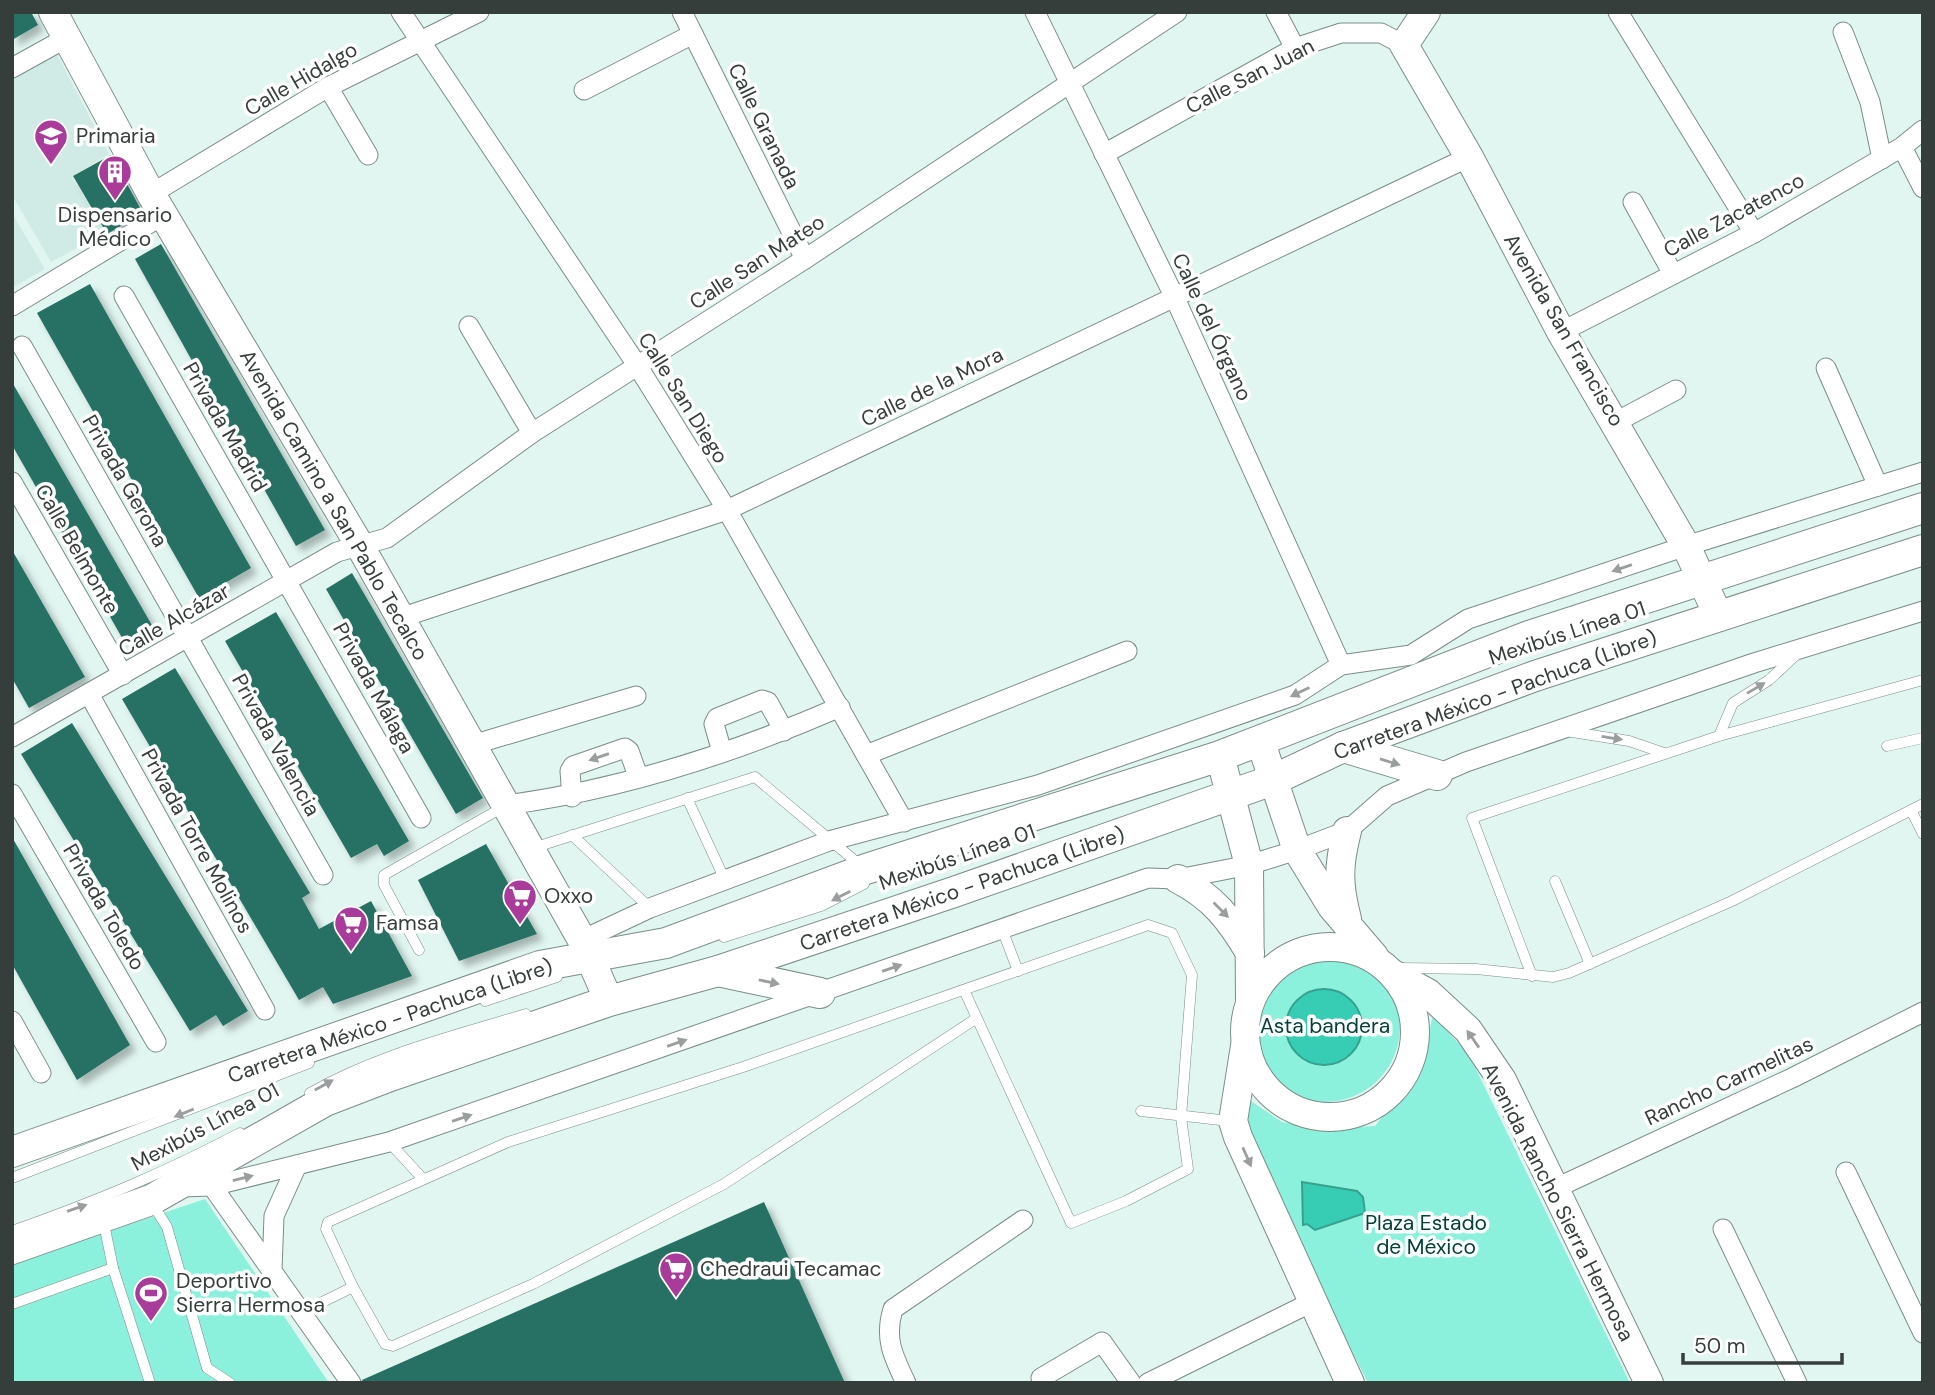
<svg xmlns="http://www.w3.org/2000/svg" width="1935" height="1395" font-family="'DM Sans',sans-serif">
<defs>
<filter id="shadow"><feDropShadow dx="6" dy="6" stdDeviation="3.5" flood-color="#0004"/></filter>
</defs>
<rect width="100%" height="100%" fill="#e2f6f1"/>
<g fill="#d0ebe5">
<path d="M56 52 109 154 72 177 105 233 51 262 12 195V78Z"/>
<path d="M12 213 45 269 12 288Z"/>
</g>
<g fill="#8cf1dc">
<circle cx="1325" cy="1027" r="75"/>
<path d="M1433 1015 1469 1055 1630 1383H1368L1280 1208 1247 1121 1245 1097 1282 1122 1321 1129 1375 1126 1421 1066Z"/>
<path d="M205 1199 329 1383H12V1264Z"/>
</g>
<g fill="#37ccb4" stroke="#37a190" stroke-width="2">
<circle cx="1324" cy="1027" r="38"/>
<path d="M1302 1182 1357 1191 1363 1197 1365 1213 1315 1230 1307 1224 1303 1225Z"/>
</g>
<g fill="#267164" filter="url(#shadow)">
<path d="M12 12H31L38 25 12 40Z"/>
<path d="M111 155 143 213 107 234 73 176Z"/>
<path d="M161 244 325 530 296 546 135 259Z"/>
<path d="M90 284 251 568 199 598 37 313Z"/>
<path d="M12 382 153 627 125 643 12 445Z"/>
<path d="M12 550 85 677 29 708 12 678Z"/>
<path d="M352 573 483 798 456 814 326 589Z"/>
<path d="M276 612 409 841 384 856 377 844 351 858 225 641Z"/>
<path d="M175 668 310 893 302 898 319 929 371 901 412 976 333 1004 323 987 299 1000 122 699Z"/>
<path d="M72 723 248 1011 223 1026 216 1015 190 1031 21 754Z"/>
<path d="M12 837 130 1045 77 1080 12 964Z"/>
<path d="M486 844 537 934 459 961 418 880Z"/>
<path d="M764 1202 845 1383H363L362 1380Z"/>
</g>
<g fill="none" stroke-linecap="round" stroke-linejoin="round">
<g stroke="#7b8d89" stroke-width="11">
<g id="lane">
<path d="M1566 731 1629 741 1664 753"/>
<path d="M1719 736 1733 703 1769 680 1796 655"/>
<path d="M1887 746 1923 738"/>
<path d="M687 798 725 880"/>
<path d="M1911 810 1923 834"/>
<path d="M572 835 650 908"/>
<path d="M533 848 755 777 860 865"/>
<path d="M1555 881 1590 964"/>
<path d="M1002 929 1018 971"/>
<path d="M724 937 821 906 864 884"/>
<path d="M419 950 384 885V875L505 806"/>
<path d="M1399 968 1476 969 1553 977 1569 973 1732 901 1923 804"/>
<path d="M1532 976 1472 818 1719 736 1923 680"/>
<path d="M964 990 1071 1223 1126 1201 1188 1169 1181 1117 1192 975 1172 933 1148 925 1117 936 743 1067 508 1142 328 1222 326 1229 353 1287 385 1344 393 1346 533 1284 724 1184 977 1018"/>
<path d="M485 1001 557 977"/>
<path d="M310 1093C376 1055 454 1036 526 1014"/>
<path d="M1141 1111 1229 1121"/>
<path d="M389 1142 423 1179"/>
<path d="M12 1178 309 1063"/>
<path d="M152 1203 167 1227 207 1368 230 1383"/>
<path d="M103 1219 113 1268 150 1383"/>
<path d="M12 1231C94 1202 162 1174 240 1133"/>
<path d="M12 1304 113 1268"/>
<path d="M302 1312 353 1287"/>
</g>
</g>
<g stroke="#7b8d89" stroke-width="21">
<g id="street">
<path d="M401 12 637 365 727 510 904 822"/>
<path d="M682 12 805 259"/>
<path d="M1035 12 1174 296 1341 665"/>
<path d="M1276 12 1295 48"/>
<path d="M1618 12 1754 233"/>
<path d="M1843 32 1870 102 1882 159"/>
<path d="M12 68 68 37"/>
<path d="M328 87 368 155"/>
<path d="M584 90 693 34"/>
<path d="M1902 147 1923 188"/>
<path d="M1104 154 1295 48 1341 33H1381L1404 45"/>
<path d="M151 194 328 87 479 12"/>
<path d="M1633 202 1673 274"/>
<path d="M124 296 421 818"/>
<path d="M12 306 163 215"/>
<path d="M469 326 532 433"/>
<path d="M1561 332 1754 233 1902 147 1923 130"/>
<path d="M22 346 323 875"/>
<path d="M1826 368 1878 486"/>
<path d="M1616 422 1676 390"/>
<path d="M12 482 123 675"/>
<path d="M400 618 727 510 1469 157"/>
<path d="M89 694 265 1010"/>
<path d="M12 737 337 552 387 538 532 433 805 259 1177 12"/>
<path d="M472 745 636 696"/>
<path d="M722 752 714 724 717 718 762 700 768 702 784 731"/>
<path d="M866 755 1127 651"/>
<path d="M12 794 156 1042"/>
<path d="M572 797 570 771 573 766 625 748 629 751 638 776"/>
<path d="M506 805C620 790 734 753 840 707"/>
<path d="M582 940 650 908 829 841 1038 785 1295 695 1341 665 1411 655 1468 619 1686 546 1923 472"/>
<path d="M12 1021 41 1073"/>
<path d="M1846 1172 1923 1333"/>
<path d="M212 1186 351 1383"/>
<path d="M180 1187 212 1186 389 1142 1148 878 1178 879 1249 865 1297 850 1347 831 1387 796 1466 762 1754 663 1923 611"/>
<path d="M1554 1189 1792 1078 1923 1012"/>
<path d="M1723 1229 1797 1383"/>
<path d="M272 1270 274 1216 297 1165"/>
<path d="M1041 1378 1102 1342 1131 1383"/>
<path d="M906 1383C893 1356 884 1338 893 1309L1023 1220"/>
<path d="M1148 1383 1312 1302"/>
</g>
</g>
<g stroke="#7b8d89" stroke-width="30">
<g id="secondary">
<path d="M53 12 151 194 360 546 530 848 582 940 609 1001"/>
<path d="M1426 12 1404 45 1469 157 1561 332 1686 546 1719 617"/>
<path d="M1260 740 1297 850 1332 907 1374 956"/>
<path d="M1220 756 1249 865 1250 1000"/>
<path d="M1178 879C1213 897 1230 919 1250 953"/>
<path d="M1347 919C1338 884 1338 866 1347 831"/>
<circle cx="1330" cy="1032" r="85"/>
<path d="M1395 975 1428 993 1468 1030 1502 1080 1649 1383"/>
<path d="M1245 1046 1233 1121 1238 1137 1350 1383"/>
</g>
</g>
<g stroke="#7b8d89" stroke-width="32">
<g id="primary">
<path d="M1343 747 1437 775"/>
<path d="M718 971 820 993"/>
<path d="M12 1152 540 966 666 943 866 869 1220 756 1529 636 1923 508"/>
<path d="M12 1249 151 1200 325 1101 390 1076 609 1001 718 971 954 892 1273 780 1343 747 1535 676 1923 550"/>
</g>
</g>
<use href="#lane" stroke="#fff" stroke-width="10"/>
<use href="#street" stroke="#fff" stroke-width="19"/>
<use href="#secondary" stroke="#fff" stroke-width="28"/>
<use href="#primary" stroke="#fff" stroke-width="30"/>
</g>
<defs><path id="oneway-solid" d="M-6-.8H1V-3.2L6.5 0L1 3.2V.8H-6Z" transform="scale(1.75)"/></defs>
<g fill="#9a9e9e">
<use href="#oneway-solid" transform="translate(1622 568) rotate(161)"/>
<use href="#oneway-solid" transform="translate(1756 688) rotate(-31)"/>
<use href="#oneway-solid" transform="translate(1300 692) rotate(154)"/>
<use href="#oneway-solid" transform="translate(1612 738) rotate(9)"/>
<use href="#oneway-solid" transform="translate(599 757) rotate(161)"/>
<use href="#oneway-solid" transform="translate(1390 762) rotate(17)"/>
<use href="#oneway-solid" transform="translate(841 896) rotate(153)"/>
<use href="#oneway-solid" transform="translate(1221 910) rotate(45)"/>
<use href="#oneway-solid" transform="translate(892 968) rotate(-19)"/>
<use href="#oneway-solid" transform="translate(769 982) rotate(12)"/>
<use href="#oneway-solid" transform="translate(1473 1039) rotate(-125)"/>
<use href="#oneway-solid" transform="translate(677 1043) rotate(-19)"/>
<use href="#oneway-solid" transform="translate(324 1085) rotate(-29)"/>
<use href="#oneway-solid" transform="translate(184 1113) rotate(158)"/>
<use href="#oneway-solid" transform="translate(462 1118) rotate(-19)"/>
<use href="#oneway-solid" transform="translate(1247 1157) rotate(66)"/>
<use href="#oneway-solid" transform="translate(243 1178) rotate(-14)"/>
<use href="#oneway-solid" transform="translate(77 1208) rotate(-19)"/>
</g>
<defs>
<g id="school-pin" transform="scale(1.75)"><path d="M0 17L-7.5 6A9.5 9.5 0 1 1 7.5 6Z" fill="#a93b9a" stroke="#fff"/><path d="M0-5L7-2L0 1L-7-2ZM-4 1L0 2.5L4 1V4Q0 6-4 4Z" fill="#fff"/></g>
<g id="building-pin" transform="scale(1.75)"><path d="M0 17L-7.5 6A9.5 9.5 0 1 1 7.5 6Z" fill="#a93b9a" stroke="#fff"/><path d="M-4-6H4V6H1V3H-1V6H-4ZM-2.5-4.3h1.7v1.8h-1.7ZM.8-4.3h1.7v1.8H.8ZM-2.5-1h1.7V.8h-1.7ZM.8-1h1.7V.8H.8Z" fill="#fff"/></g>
<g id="supermarket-pin" transform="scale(1.75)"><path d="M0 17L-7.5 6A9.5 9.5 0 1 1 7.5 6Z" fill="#a93b9a" stroke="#fff"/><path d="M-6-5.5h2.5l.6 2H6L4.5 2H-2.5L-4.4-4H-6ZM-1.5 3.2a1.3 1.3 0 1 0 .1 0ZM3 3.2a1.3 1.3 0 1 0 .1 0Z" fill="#fff"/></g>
<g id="stadium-pin" transform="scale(1.75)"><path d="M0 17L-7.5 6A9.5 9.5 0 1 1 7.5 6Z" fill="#a93b9a" stroke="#fff"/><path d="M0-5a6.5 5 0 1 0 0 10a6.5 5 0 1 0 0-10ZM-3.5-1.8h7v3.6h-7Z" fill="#fff"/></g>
</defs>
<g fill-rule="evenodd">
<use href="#school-pin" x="51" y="136"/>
<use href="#building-pin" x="115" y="172"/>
<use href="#supermarket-pin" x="520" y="896"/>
<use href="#supermarket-pin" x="351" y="923"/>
<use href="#supermarket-pin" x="676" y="1269"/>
<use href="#stadium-pin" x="151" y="1293"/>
</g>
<g text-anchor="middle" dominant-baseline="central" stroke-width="7" stroke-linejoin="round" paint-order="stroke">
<g font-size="21" fill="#363e3c" stroke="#fff">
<text transform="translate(1250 76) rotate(-27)">Calle San Juan</text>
<text transform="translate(301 79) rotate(-30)">Calle Hidalgo</text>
<text transform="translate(764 126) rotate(64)">Calle Granada</text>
<text transform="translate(1734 215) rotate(-28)">Calle Zacatenco</text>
<text transform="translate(757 262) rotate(-33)">Calle San Mateo</text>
<text transform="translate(1212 327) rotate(65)">Calle del Órgano</text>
<text transform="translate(1564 330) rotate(60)">Avenida San Francisco</text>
<text transform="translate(932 387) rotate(-26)">Calle de la Mora</text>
<text transform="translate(683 398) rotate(58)">Calle San Diego</text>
<text transform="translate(225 427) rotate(60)">Privada Madrid</text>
<text transform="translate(125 481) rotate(60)">Privada Gerona</text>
<text transform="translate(334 505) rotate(60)">Avenida Camino a San Pablo Tecalco</text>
<text transform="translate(77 549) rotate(60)">Calle Belmonte</text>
<text transform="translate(174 620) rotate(-30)">Calle Alcázar</text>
<text transform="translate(1567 633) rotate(-18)">Mexibús Línea 01</text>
<text transform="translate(374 688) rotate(61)">Privada Málaga</text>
<text transform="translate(1495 695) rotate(-20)">Carretera México - Pachuca (Libre)</text>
<text transform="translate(276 745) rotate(61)">Privada Valencia</text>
<text transform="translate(197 841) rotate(61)">Privada Torre Molinos</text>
<text transform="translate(957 857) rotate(-19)">Mexibús Línea 01</text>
<text transform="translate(962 889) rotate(-19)">Carretera México - Pachuca (Libre)</text>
<text transform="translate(104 907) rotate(60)">Privada Toledo</text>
<text transform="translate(390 1021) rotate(-19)">Carretera México - Pachuca (Libre)</text>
<text transform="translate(1729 1081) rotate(-25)">Rancho Carmelitas</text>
<text transform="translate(205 1127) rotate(-28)">Mexibús Línea 01</text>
<text transform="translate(1558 1202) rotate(63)">Avenida Rancho Sierra Hermosa</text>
</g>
<g font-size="21" fill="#363e3c" stroke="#fff" text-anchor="start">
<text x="76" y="136">Primaria</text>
<text x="115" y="215" text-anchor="middle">Dispensario<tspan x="115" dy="24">Médico</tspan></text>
<text x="544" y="896">Oxxo</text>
<text x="376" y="923">Famsa</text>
<text x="700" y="1269">Chedraui Tecamac</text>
<text x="176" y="1281">Deportivo<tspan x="176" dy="24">Sierra Hermosa</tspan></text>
</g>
<g font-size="21" fill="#004239" stroke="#fff">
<text x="1325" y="1026">Asta bandera</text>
<text x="1426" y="1223">Plaza Estado<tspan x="1426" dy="24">de México</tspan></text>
</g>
</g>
<rect width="1935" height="1395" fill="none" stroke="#363e3c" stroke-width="28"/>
<path d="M1683 1353v10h159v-10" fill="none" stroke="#363e3c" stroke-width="3.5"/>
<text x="1694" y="1353" font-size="21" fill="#363e3c" stroke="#ffffff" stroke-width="5" paint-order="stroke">50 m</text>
</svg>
